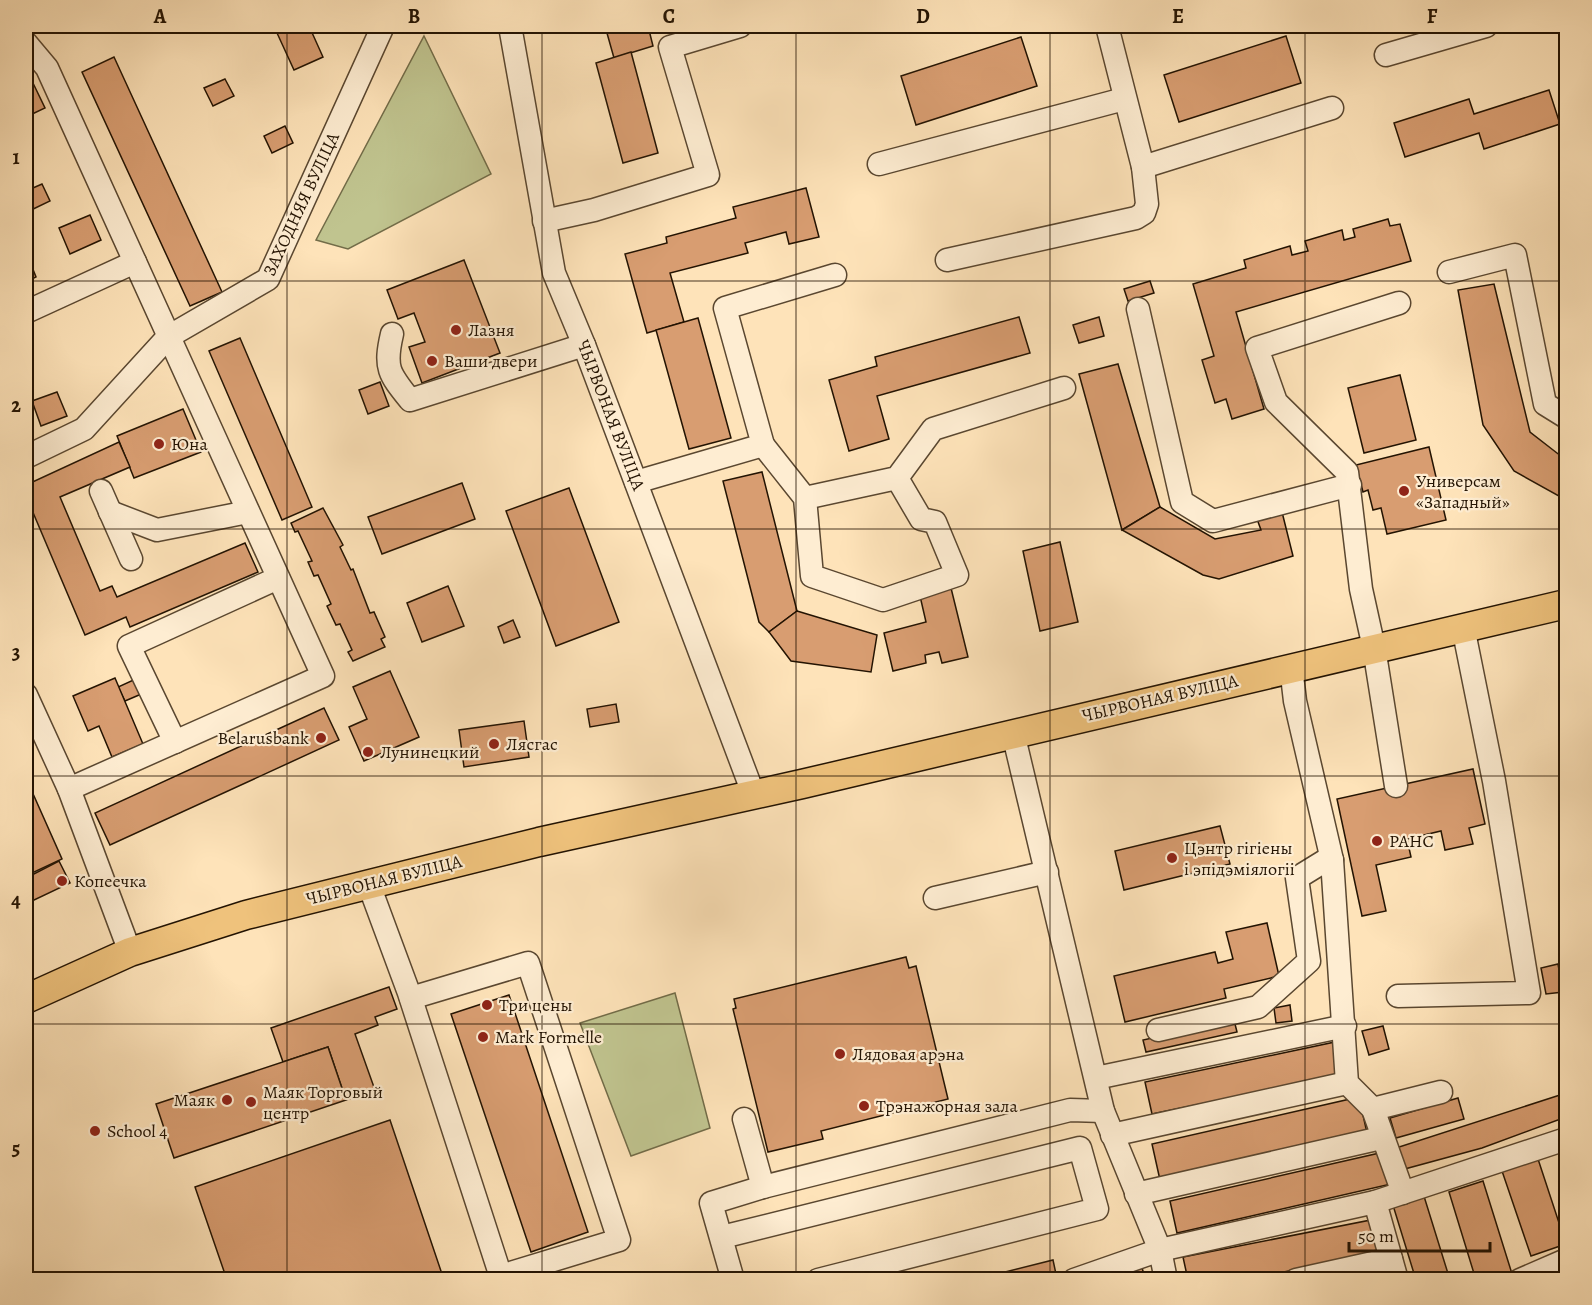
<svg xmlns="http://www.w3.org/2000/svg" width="1592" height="1305" font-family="Alegreya,serif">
<rect width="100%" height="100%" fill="#fee3b9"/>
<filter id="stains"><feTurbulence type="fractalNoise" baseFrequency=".00333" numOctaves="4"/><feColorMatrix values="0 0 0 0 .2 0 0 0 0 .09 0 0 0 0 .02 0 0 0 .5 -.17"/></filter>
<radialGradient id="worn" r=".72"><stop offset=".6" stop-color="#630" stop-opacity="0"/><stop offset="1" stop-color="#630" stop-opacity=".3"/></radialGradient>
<g fill="#c0c48f" stroke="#726c48" stroke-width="1.5">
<path d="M424 36 491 174 348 249 316 240Z"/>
<path d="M675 993 710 1128 631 1156 580 1023Z"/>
</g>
<g fill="#d89d71" stroke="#231302" stroke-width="1.5">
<path d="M293 26H309L323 57 294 70 277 33Z"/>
<path d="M605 26H648L653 46 614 58Z"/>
<path d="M1286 36 1301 83 1179 122 1164 75Z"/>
<path d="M1021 37 1037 86 916 125 901 76Z"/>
<path d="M631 52 658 153 623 163 596 63Z"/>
<path d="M114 57 222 292 190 306 82 72Z"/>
<path d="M225 79 234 96 213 106 204 88Z"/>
<path d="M32 81 45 108 28 116 26 85Z"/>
<path d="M1549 90 1560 124 1484 149 1479 133 1405 157 1394 123 1469 99 1474 114Z"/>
<path d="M285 126 293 143 272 153 264 136Z"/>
<path d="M42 184 50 201 27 212 26 191Z"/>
<path d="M806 188 819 237 789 244 786 232 745 243 748 253 670 273 684 322 647 333 625 254 667 243 666 237 736 218 733 207Z"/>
<path d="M90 215 101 240 70 254 59 228Z"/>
<path d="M1388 219 1390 226 1400 224 1411 261 1236 312 1264 409 1232 419 1226 399 1215 403 1202 360 1214 356 1193 284 1246 268 1244 260 1290 246 1292 255 1308 251 1305 241 1342 230 1344 240 1355 237 1353 229Z"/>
<path d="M26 252 36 277 26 282Z"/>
<path d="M464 260 500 353 422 383 409 347 425 342 414 313 398 319 387 290Z"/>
<path d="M1150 281 1154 293 1128 301 1124 289Z"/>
<path d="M1494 284 1530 432 1566 460V500L1514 471 1483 425 1458 290Z"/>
<path d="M1019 317 1030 353 877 396 889 439 849 451 829 380 877 366 875 357Z"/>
<path d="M1099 317 1104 336 1079 343 1073 325Z"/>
<path d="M698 318 731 438 689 449 656 330Z"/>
<path d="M240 338 312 507 282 520 209 351Z"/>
<path d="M1118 364 1160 507 1122 530 1079 374Z"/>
<path d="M1400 375 1416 440 1364 453 1348 388Z"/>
<path d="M380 382 389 406 368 414 359 390Z"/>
<path d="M57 392 67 416 41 426 32 401Z"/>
<path d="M183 409 201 452 134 478 117 436Z"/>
<path d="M119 442 130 467 60 497 100 591 112 586 117 597 245 543 258 572 130 627 126 617 85 635 26 496V485Z"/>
<path d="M1429 447 1446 520 1387 534 1381 508 1373 510 1368 490 1363 492 1356 465Z"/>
<path d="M762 472 797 611 769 632 759 622 723 481Z"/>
<path d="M462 483 475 519 382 554 368 517Z"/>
<path d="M569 488 619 622 556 646 506 511Z"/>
<path d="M1160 507 1215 539 1261 530 1257 519 1282 512 1293 556 1219 579 1203 575 1122 530Z"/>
<path d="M323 508 343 545 340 547 351 570 353 569 370 613 374 612 385 637 381 639 385 647 353 661 348 652 352 650 340 624 336 625 327 606 331 604 318 575 314 576 308 562 312 561 298 531 295 532 291 523Z"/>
<path d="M1060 542 1078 622 1040 631 1023 551Z"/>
<path d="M448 586 464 626 422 642 407 603Z"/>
<path d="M951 588 968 657 942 663 939 652 925 655 926 663 893 671 884 633 926 622 920 596Z"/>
<path d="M797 611 877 635 871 672 791 661 769 632Z"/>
<path d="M513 620 520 637 504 643 498 627Z"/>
<path d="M390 671 419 737 364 761 349 727 367 719 353 687Z"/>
<path d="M140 677 146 692 125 701 118 687Z"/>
<path d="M115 678 143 744 112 757 99 726 88 731 73 696Z"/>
<path d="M616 704 619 722 590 727 587 709Z"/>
<path d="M324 708 339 740 110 845 95 813Z"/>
<path d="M524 721 529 757 464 767 459 730Z"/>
<path d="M1473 769 1485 824 1469 828 1473 844 1445 850 1441 831 1407 839 1411 857 1376 865 1386 911 1362 916 1337 799Z"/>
<path d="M26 778 62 859 30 874 26 864Z"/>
<path d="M1220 826 1230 864 1124 890 1115 851Z"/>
<path d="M59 861 70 883 32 901 29 895 26 897V878Z"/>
<path d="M1267 923 1279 976 1224 989 1226 998 1125 1022 1114 976 1215 952 1218 963 1233 959 1226 932Z"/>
<path d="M906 957 909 968 916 966 948 1099 821 1131 823 1139 768 1152 733 1009 736 1008 734 999Z"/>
<path d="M1558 964 1563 992 1546 994 1541 968Z"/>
<path d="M389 987 397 1009 375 1017 378 1025 355 1034 375 1090 346 1100 328 1047 283 1062 271 1028Z"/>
<path d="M509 995 588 1232 531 1252 451 1014Z"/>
<path d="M1290 1005 1292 1021 1276 1023 1274 1008Z"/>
<path d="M1234 1020 1237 1032 1146 1052 1143 1040Z"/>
<path d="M1383 1026 1389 1049 1369 1055 1362 1031Z"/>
<path d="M1335 1042 1342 1075 1152 1114 1145 1082Z"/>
<path d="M328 1047 346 1100 174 1158 156 1104Z"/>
<path d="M1566 1093V1117L1482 1148 1401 1170 1396 1148Z"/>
<path d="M1359 1097 1367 1133 1160 1180 1152 1144Z"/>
<path d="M1458 1098 1464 1119 1396 1138 1390 1118Z"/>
<path d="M390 1120 444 1280H227L195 1187Z"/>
<path d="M1566 1144V1176L1557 1147Z"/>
<path d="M1384 1152 1391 1184 1177 1233 1170 1201Z"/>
<path d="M1538 1159 1566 1244 1531 1256 1502 1171Z"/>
<path d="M1483 1181 1513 1277 1504 1280H1476L1449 1192Z"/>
<path d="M1423 1193 1450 1280H1416L1392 1202Z"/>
<path d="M1376 1219 1383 1252 1244 1280H1188L1183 1257Z"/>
<path d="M1053 1260 1056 1274 1034 1280H973Z"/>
<path d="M1142 1268 1146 1280H1108Z"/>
</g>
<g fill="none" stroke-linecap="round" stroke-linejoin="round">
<g stroke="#5a4730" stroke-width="25">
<g id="minor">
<path d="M510 26 554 273 584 345 753 793"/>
<path d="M26 43 47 68 323 676 69 789"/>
<path d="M1386 55 1486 26"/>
<path d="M879 164 1124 99"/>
<path d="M1143 167 1332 108"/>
<path d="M544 221 594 210 708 175 670 47 740 26"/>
<path d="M947 260 1136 218 1144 213 1147 204 1143 167 1107 26"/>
<path d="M1449 272 1515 255 1545 404 1566 417"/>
<path d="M1138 309 1182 502 1213 521 1350 485"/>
<path d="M26 312 135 262"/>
<path d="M392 334C384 368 389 374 410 400L584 345"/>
<path d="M763 445 805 498 812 576 883 600 957 575 935 522 921 519 897 478"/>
<path d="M26 457 84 429 168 337 268 279 383 26"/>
<path d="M636 482 763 445 725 308 835 275"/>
<path d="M101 491 131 559"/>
<path d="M805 498 897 478 933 429 1064 388"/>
<path d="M110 512 157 530 248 512"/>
<path d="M1291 667 1295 701 1332 860 1347 1083 1373 1109 1403 1193"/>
<path d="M26 695 69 789 130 952"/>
<path d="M1013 733 1103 1111 1160 1250 1166 1280"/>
<path d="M175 742 129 646 278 578"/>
<path d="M1396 786 1374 648 1361 589 1347 472 1276 402 1257 348 1399 303"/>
<path d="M369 885 409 993 502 1280"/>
<path d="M935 898 1047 872"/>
<path d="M1398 996 1529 993 1494 781 1463 627"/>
<path d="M411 998 528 963 619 1240 501 1276"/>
<path d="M1158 1030 1258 1007 1309 961 1297 878 1323 862 1332 860"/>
<path d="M1096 1078 1345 1026"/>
<path d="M1373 1109 1441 1092"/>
<path d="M744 1119 763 1187"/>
<path d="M1112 1135 1347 1083"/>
<path d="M1136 1194 1381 1138"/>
<path d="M1375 1202 1397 1280"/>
<path d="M722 1237 1080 1148 1097 1209 818 1280"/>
<path d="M733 1280 711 1203 763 1187 1070 1110 1103 1111"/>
<path d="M1074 1280 1160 1250 1375 1202 1566 1139"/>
<path d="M1296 1280 1391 1259"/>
<path d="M1520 1280 1566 1260"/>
</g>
</g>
<g stroke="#231302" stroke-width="31">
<path id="major" d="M26 999 130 952 246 915 539 842 802 784 1566 604"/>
</g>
<use href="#minor" stroke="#feedd2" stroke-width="22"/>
<use href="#major" stroke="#efc27c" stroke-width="28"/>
</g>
<path fill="none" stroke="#231302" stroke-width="1.5" stroke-opacity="0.55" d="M287 26V1280M542 26V1280M796 26V1280M1050 26V1280M1305 26V1280M26 281H1566M26 529H1566M26 776H1566M26 1024H1566"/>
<g fill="#8f2418" stroke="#feedd2" stroke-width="2">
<circle cx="456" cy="330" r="6"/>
<circle cx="432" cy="361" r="6"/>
<circle cx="159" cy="444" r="6"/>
<circle cx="1404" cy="491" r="6"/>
<circle cx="321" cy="738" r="6"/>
<circle cx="494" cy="744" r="6"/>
<circle cx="368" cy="752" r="6"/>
<circle cx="1377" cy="841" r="6"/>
<circle cx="1172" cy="858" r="6"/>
<circle cx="62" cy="881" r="6"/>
<circle cx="487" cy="1005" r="6"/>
<circle cx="483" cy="1037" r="6"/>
<circle cx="840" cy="1054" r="6"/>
<circle cx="227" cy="1100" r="6"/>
<circle cx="251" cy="1102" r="6"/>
<circle cx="864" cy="1106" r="6"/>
<circle cx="95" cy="1131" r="6"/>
</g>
<g text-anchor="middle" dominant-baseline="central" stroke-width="4.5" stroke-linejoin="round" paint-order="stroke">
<g font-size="18" fill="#231302" stroke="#feedd2">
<text transform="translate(301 204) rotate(-65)">ЗАХОДНЯЯ ВУЛІЦА</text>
<text transform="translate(611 415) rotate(69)">ЧЫРВОНАЯ ВУЛІЦА</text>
<text transform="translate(1160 698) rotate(-13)">ЧЫРВОНАЯ ВУЛІЦА</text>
<text transform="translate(384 880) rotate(-14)">ЧЫРВОНАЯ ВУЛІЦА</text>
</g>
<g font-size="18" fill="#231302" stroke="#feedd2" text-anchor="start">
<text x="468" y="330">Лазня</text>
<text x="444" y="361">Ваши двери</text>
<text x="171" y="444">Юна</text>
<text x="1416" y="481">Универсам<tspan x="1416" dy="21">«Западный»</tspan></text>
<text x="309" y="738" text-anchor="end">Belarusbank</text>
<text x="506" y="744">Лясгас</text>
<text x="380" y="752">Лунинецкий</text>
<text x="1389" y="841">РАНС</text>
<text x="1184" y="848">Цэнтр гігіены<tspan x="1184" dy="21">і эпідэміялогіі</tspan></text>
<text x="74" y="881">Копеечка</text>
<text x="499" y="1005">Три цены</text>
<text x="495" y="1037">Mark Formelle</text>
<text x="852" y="1054">Лядовая арэна</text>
<text x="263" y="1092">Маяк Торговый<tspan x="263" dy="21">центр</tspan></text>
<text x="215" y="1100" text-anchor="end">Маяк</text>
<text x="876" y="1106">Трэнажорная зала</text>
<text x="107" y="1131">School 4</text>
</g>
</g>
<rect width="1592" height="1305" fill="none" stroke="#fee3b9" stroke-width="66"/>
<path d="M1349 1242v9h141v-9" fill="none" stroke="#231302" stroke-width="3"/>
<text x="1358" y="1242" font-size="18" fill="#231302" stroke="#feedd2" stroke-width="4.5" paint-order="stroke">50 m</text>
<rect x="33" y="33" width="1526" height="1239" fill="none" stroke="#231302" stroke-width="2"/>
<g font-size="20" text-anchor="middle" font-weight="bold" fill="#231302">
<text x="160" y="23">A</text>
<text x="414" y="23">B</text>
<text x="669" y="23">C</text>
<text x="923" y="23">D</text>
<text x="1178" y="23">E</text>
<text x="1432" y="23">F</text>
<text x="16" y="164">1</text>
<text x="16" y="412">2</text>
<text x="16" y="659">3</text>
<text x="16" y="907">4</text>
<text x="16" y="1155">5</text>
</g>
<rect width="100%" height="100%" filter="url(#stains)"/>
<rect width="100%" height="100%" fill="url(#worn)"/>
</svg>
